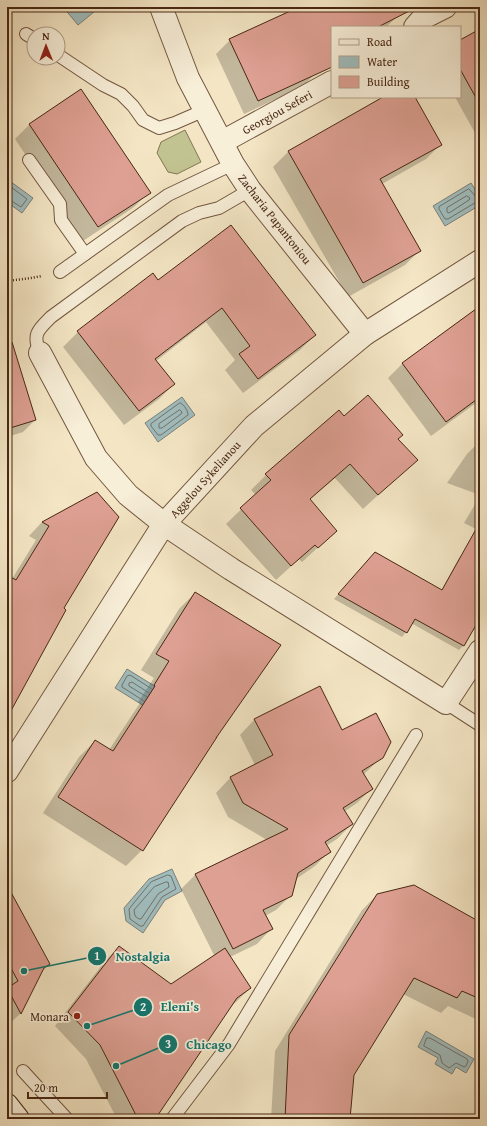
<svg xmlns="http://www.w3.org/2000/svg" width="487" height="1126" font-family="'Gentium Book Plus',serif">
<rect width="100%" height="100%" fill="#f4e6c5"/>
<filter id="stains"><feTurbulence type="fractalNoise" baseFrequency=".005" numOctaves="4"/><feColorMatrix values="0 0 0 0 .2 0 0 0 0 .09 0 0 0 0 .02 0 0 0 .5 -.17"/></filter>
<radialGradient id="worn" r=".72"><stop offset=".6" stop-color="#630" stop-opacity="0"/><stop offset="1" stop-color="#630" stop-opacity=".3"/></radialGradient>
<path fill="#c1c391" stroke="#847552" d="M185 130 201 162 177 174 168 172 157 153 161 142Z"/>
<g fill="#a0bdbe" stroke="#7d817a">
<path d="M63 7H100L78 25Z"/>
<path d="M7 179 33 198 22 213 7 202Z"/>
<path d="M471 183 480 197V205L445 226 433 206Z"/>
<path d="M182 397 195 415 158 442 145 423Z"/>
<path d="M127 669 182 703 170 722 115 688Z"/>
<path d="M172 869 182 891 165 900 143 933 126 921 124 908 149 879Z"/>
<path d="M426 1031 474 1059 466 1073 456 1067 452 1074 435 1064 438 1058 418 1047Z"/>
</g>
<g fill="#0003">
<path d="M187 7H202L189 12Z"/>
<path d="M302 7H392L397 17 386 27H332V57L302 87 244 114 216 54 230 40Z"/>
<path d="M480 32V142L455 97H460V41Z"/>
<path d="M386 97H414L441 144 426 159 382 184 420 250 405 265 348 297 273 167 288 152Z"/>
<path d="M30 124 149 192 134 207 83 241 15 139Z"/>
<path d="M158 281 315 335 300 350 243 393 225 370 235 360 206 322 156 361 174 384 159 399 124 425 63 347 78 332Z"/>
<path d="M480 307V400L431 436 388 378 403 363Z"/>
<path d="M11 342 35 420 23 432 7 437V343Z"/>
<path d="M344 417 397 439 416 460 363 509 335 478 309 500 336 531 302 562 299 559 276 580 226 524 256 495 251 490 266 475Z"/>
<path d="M476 445 480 448V495L447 483 467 454Z"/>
<path d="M97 493 63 609 7 716V576L12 579 36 540 29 536 42 522Z"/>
<path d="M480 496V531L464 523Z"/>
<path d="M463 554 480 563V616L463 646 459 650 411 623 406 632 402 637 334 599 371 558 441 591 459 558Z"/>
<path d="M195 593 213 740 142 850 126 866 43 813 79 757 95 741 109 750 140 703 138 702 154 678 141 670 179 609Z"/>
<path d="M254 720 342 731 382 757 363 775 372 788 357 803 344 812 352 824 337 839 326 846 330 851 315 866 296 879 291 895 276 910 265 916 271 929 257 944 230 957 250 988 236 1002 230 1006 158 1114 153 1119H117L86 1059 55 1026 105 961 119 947 171 985 215 957 181 889 196 874 267 840 228 817 216 793 230 778 255 765 240 735Z"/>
<path d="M7 892 49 964 37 976 38 978 20 1014 8 1025 7 1023Z"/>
<path d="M377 895 480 924V1021L448 1006 441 1013 403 994 353 1074 349 1119H271L275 1051 362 910Z"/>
<path d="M480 1108V1119H474Z"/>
</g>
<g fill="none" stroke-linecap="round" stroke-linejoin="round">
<g stroke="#747268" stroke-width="1">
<path d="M7 184 27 199 21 207 10 200 7 199"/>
<path d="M469 189 478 199V201L448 219H445L439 209V207Z"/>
<path d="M467 196 470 198 469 200 449 213 447 212V208Z"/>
<path d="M180 403C184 404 188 411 188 415L161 435H158L151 426V424Z"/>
<path d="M180 410 182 412 181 414 162 428H159V424Z"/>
<path d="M147 697 129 686V683L132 682 149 693"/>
<path d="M144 701 122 687V685L127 676 130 675 152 689"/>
<path d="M168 875 171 876 176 889 162 897 143 926H140L130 919 129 909 151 882Z"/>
<path d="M166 882H168L169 887 158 894 141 919H139L135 916 134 910 154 887Z"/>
<path d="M427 1038H430L467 1059 468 1061 466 1066 464 1067 456 1063 449 1068 442 1063 440 1055 424 1046Z"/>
</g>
</g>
<g fill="#dea093" stroke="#482713">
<path d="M299 7H417L378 27H332V67L258 101 229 39Z"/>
<path d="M480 29V105L460 69V40Z"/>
<path d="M81 89 151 193 98 227 29 124Z"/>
<path d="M383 97H415L442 145 380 179 421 251 363 283 288 151Z"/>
<path d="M231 225 316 335 258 379 239 354 250 346 222 308 155 359 175 384 139 411 77 331 153 273 158 280Z"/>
<path d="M480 306V397L446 422 402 363Z"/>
<path d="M12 342 36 420 7 429V343Z"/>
<path d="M368 395 403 435 398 439 418 460 378 495 350 464 310 499 337 531 318 548 315 545 291 566 240 508 271 480 265 474 339 410 344 416Z"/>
<path d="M97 492 119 517 64 608 66 610 7 718V575L16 580 49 526 42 522Z"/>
<path d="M480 522V618L464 646 415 619 407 633 338 594 375 552 442 590Z"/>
<path d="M195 592 281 645 216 738 217 737 143 851 58 797 95 740 113 751 155 686 154 685 169 661 156 654Z"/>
<path d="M320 686 342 730 376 713 391 742 383 758 362 771 373 789 343 808 353 824 325 842 331 852 298 873 292 896 263 910 273 929 233 949 195 874 288 829 243 803 230 777 273 755 254 719Z"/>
<path d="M7 885 50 964 44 968 21 1014 7 988 18 981 7 961Z"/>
<path d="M414 885 480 922V999L462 991 457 998 414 978 354 1075 350 1119H285L289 1035 377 894Z"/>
<path d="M119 946 171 984 225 948 251 988 237 998 158 1115 151 1119H138L100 1045 68 1012Z"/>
</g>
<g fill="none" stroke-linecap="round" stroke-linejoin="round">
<g stroke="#735740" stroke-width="14">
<g id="service">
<path d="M26 34 34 39"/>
<path d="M58 55 103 85 121 94 133 106 143 120 159 128 175 123 205 110"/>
<path d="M29 160 60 204 61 220 85 254"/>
<path d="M60 272 168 195 233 164"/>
<path d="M40 353C32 334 38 330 51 317L182 221 199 213 219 208 250 190"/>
<path d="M446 703 480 725"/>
<path d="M23 1071 67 1119"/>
<path d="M172 1119 229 1044 416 735"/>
</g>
</g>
<g stroke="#735740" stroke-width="24">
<g id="minor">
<path d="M161 7 188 78 233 164 250 190 365 334"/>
<path d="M415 27 423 18 445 7"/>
<path d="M222 142 332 82"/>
<path d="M40 353 96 458 128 495 164 524 231 569 446 703 480 651"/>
<path d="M7 771 164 524 254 426 365 334 480 261"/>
</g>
</g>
<g stroke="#482713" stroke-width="24">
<path id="secondary" d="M7 1105 18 1119"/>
</g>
<path stroke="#482713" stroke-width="2.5" stroke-dasharray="1 2" stroke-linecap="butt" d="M7 281 31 278 42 276"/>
<use href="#service" stroke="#f8efd9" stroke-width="12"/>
<use href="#minor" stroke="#f8efd9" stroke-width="22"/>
<use href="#secondary" stroke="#f8efd9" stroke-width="22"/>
</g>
<circle fill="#8f2418" stroke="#f8efd9" stroke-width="1.5" cx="77" cy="1016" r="4"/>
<g text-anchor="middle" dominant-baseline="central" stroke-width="3.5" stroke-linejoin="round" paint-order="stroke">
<g font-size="12" fill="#482713" stroke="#f8efd9">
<text transform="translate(277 112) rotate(-29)">Georgiou Seferi</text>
<text transform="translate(275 219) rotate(52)">Zacharia Papantoniou</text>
<text transform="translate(205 479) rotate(-48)">Aggelou Sykelianou</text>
</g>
<g font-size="12" fill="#482713" stroke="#f8efd9" text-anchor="end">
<text x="69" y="1016">Monara</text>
</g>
</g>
<path fill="none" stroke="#0f766e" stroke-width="1.5" d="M24 971L97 956M87 1026L143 1007M116 1066L168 1044"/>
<g fill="#0f766e" stroke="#f8efd9" stroke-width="1.5">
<circle cx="24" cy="971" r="4"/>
<circle cx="87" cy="1026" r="4"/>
<circle cx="116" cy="1066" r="4"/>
<circle cx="97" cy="956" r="10"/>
<circle cx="143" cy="1007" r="10"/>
<circle cx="168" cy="1044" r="10"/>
</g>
<g font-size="12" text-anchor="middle" font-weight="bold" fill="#fff">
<text x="97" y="960">1</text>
<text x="143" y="1011">2</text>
<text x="168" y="1048">3</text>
</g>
<g font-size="13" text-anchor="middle" font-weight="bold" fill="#0f766e" stroke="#f8efd9" stroke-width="3.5" stroke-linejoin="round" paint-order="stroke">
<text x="143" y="961">Nostalgia</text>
<text x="180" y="1011">Eleni's</text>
<text x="209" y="1049">Chicago</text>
</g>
<rect width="487" height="1126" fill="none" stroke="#f4e6c5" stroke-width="24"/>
<rect x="8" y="8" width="471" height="1110" fill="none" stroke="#482713" stroke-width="2"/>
<rect x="12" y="12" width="463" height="1102" fill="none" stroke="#482713"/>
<rect x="331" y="26" width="130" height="72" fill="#f8efd9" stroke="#b29f8a"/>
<rect x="339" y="39" width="20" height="6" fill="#f8efd9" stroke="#b29f8a"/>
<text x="367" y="46" font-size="12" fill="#482713">Road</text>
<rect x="339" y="56" width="20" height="12" fill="#a0bdbe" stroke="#b29f8a"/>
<text x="367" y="66" font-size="12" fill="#482713">Water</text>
<rect x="339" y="76" width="20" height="12" fill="#dea093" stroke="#b29f8a"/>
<text x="367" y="86" font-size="12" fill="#482713">Building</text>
<g transform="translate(46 46) rotate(359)"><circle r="19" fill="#f8efd9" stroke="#b29f8a"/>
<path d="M0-3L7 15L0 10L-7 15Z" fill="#8f2418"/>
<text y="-6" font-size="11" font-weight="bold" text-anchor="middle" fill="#482713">N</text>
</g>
<path d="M28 1092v6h79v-6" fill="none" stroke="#482713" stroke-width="2"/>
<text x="34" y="1092" font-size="12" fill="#482713" stroke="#f8efd9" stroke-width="3" paint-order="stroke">20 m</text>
<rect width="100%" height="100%" filter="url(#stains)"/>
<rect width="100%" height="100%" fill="url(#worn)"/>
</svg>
